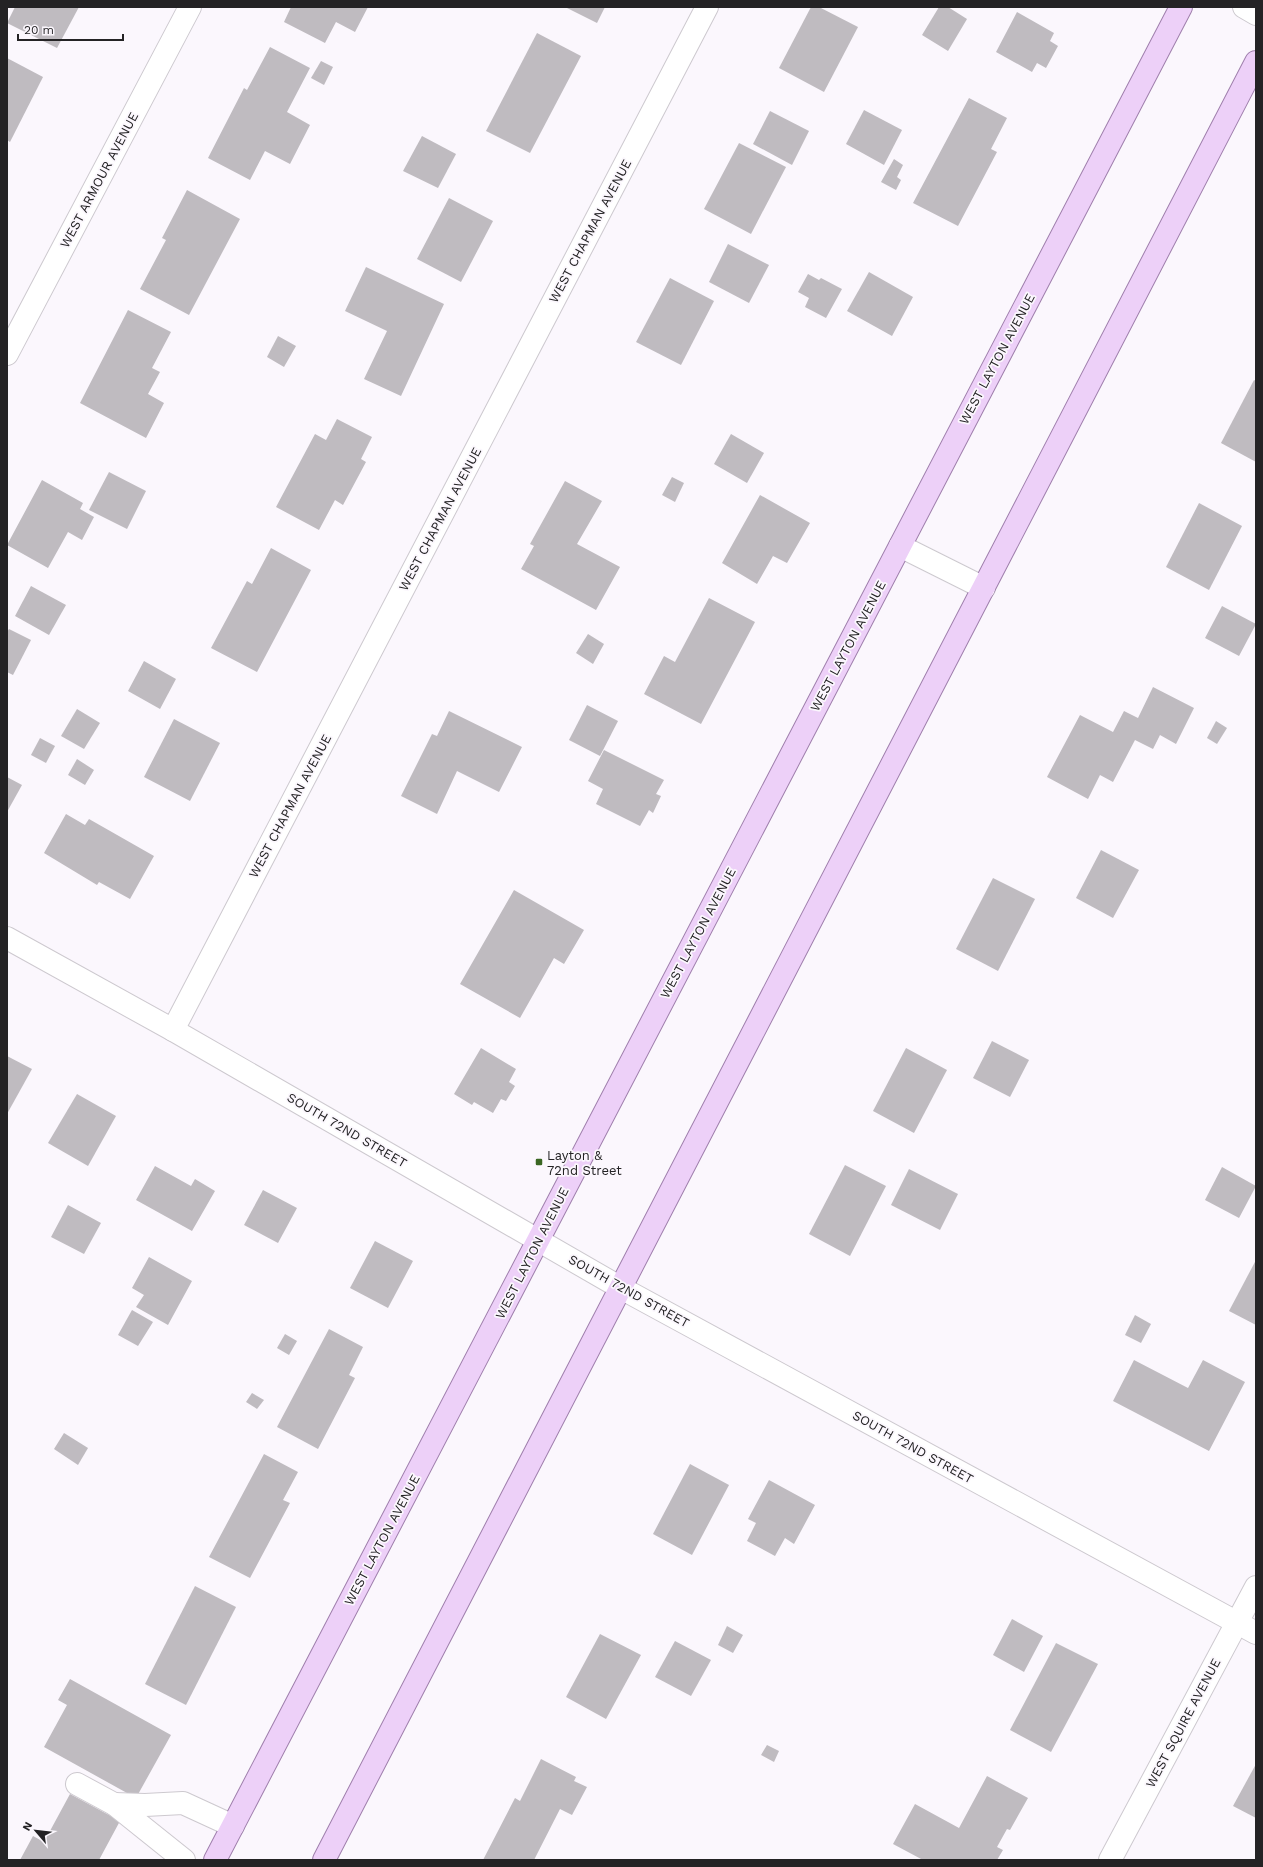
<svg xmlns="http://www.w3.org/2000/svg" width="1263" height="1867" font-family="'Work Sans',sans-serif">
<rect width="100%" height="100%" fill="#fbf7fd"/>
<g fill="#bfbbc0">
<path d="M15 7H79L57 48 7 23Z"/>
<path d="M291 7H368L355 32 336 22 325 43 284 22Z"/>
<path d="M565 7H605L597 23Z"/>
<path d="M811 7H819L858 27 824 92 779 68Z"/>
<path d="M939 7H948L967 19 948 51 922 35Z"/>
<path d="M1017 12 1054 33 1050 41 1058 46 1046 68 1037 63 1032 72 996 52Z"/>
<path d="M537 33 581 56 530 153 486 131Z"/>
<path d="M270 47 310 68 287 112 310 125 290 164 265 151 250 180 208 158 244 88 247 90Z"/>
<path d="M7 58 43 77 10 142 7 140Z"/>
<path d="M321 61 333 67 324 85 311 78Z"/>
<path d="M969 98 1007 118 991 149 997 152 958 226 913 203Z"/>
<path d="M864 110 902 130 884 165 846 144Z"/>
<path d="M770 111 809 131 792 165 753 144Z"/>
<path d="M422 136 456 154 438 188 403 171Z"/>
<path d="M739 143 786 167 751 234 704 209Z"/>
<path d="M894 159 903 165 897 177 901 180 896 190 881 182Z"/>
<path d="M187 190 240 219 189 315 140 289 166 240 162 238Z"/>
<path d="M449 198 493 221 461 282 417 259Z"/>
<path d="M728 244 769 265 749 303 709 282Z"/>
<path d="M366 267 444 304 401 396 364 379 387 331 345 311Z"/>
<path d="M869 272 913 297 892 336 847 311Z"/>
<path d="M808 274 819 280 821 278 842 289 826 318 805 307 809 298 798 292Z"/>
<path d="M670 278 714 301 681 365 636 342Z"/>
<path d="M128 310 171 332 152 368 160 372 148 394 164 403 146 438 80 403Z"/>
<path d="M278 336 296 346 284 367 267 357Z"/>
<path d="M1254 380 1256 381V462L1221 443Z"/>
<path d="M337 419 372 437 361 459 366 462 343 505 335 500 319 530 276 507 315 434 326 440Z"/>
<path d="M731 434 764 453 747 483 714 464Z"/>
<path d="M109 472 146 491 127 529 89 510Z"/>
<path d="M672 477 684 483 675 502 662 495Z"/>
<path d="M42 480 83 503 80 509 94 517 82 540 68 532 48 568 7 545Z"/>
<path d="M565 481 602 501 577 544 620 567 596 610 521 569 534 546 530 544Z"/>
<path d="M760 495 810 523 787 563 773 556 757 584 722 563Z"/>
<path d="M1199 503 1242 526 1209 590 1166 567Z"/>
<path d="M271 548 311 570 257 672 211 648 247 581 252 584Z"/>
<path d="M31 586 66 605 49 635 15 616Z"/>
<path d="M709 598 755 622 701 724 644 694 664 656 675 662Z"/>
<path d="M1222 606 1256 624 1239 656 1205 638Z"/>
<path d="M9 629 31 640 13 675 7 672V632Z"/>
<path d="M588 634 604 644 593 664 576 653Z"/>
<path d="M144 661 176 679 160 709 128 691Z"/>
<path d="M1153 687 1194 708 1176 744 1160 735 1153 749 1135 740 1113 782 1100 775 1088 799 1047 777 1080 715 1113 732 1124 711 1138 718Z"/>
<path d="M587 705 618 721 600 756 569 740Z"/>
<path d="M77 709 100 723 84 749 61 736Z"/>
<path d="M449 711 522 747 499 792 457 771 437 814 401 796 432 734 437 736Z"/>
<path d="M174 719 220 743 190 801 144 777Z"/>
<path d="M1216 721 1227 728 1217 744 1207 738Z"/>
<path d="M40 738 55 746 46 763 31 755Z"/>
<path d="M604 750 664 780 656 794 661 796 653 813 649 810 640 826 596 804 603 789 588 781Z"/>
<path d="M77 759 94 770 85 785 68 775Z"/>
<path d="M7 777 22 785 7 812Z"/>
<path d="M66 814 85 825 89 819 154 856 130 899 99 882 97 885 44 853Z"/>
<path d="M1101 850 1139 870 1113 918 1076 898Z"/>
<path d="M993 878 1035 899 998 971 956 949Z"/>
<path d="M514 890 584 930 564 964 554 958 520 1018 460 984Z"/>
<path d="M992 1041 1029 1060 1010 1097 973 1078Z"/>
<path d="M481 1048 516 1069 509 1082 515 1086 506 1101 501 1099 493 1113 474 1102 472 1105 454 1094Z"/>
<path d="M906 1048 947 1070 914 1133 873 1111Z"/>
<path d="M7 1056 32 1069 7 1114Z"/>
<path d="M77 1094 116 1116 88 1166 48 1143Z"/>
<path d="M845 1165 886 1186 850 1256 809 1234Z"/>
<path d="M155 1166 191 1186 195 1179 215 1191 192 1231 136 1200Z"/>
<path d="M1222 1167 1256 1186 1239 1218 1205 1200Z"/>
<path d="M909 1169 958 1194 940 1230 891 1205Z"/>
<path d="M263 1190 297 1208 278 1243 244 1225Z"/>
<path d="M68 1205 101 1223 84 1254 51 1237Z"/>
<path d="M375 1241 413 1261 388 1308 350 1288Z"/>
<path d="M149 1257 192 1281 168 1325 136 1307 144 1295 132 1288Z"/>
<path d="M1256 1260V1325L1229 1311Z"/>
<path d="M132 1310 153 1322 138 1346 118 1335Z"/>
<path d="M1135 1315 1151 1324 1141 1343 1125 1335Z"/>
<path d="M329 1329 363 1347 349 1375 355 1378 318 1449 277 1427Z"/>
<path d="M285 1334 297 1341 289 1355 277 1348Z"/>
<path d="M1134 1360 1188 1388 1203 1360 1245 1382 1209 1451 1113 1401Z"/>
<path d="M252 1393 264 1400 257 1409 246 1402Z"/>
<path d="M64 1433 88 1448 78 1465 54 1449Z"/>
<path d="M264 1454 298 1472 283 1500 290 1503 250 1578 209 1557Z"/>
<path d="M690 1464 729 1485 692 1555 653 1534Z"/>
<path d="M769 1480 815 1505 794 1544 785 1538 775 1556 747 1541 756 1523 748 1519Z"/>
<path d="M195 1586 236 1607 186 1705 145 1684Z"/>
<path d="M1012 1619 1043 1636 1024 1672 993 1655Z"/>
<path d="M727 1626 743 1635 733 1653 718 1645Z"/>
<path d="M600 1634 641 1655 606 1719 566 1697Z"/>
<path d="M675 1641 711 1660 691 1696 655 1677Z"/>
<path d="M1056 1643 1098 1664 1051 1752 1010 1730Z"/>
<path d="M70 1679 171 1735 136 1798 44 1747 67 1705 58 1700Z"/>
<path d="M767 1745 779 1751 774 1762 761 1755Z"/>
<path d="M541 1759 576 1777 574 1781 587 1787 572 1815 560 1809 534 1860H483L515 1798 520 1801Z"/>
<path d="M1256 1764V1818L1233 1806Z"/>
<path d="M987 1776 1028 1798 1010 1830 1007 1829 997 1847 1003 1850 997 1860H923L893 1844 915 1804 959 1828Z"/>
<path d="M70 1794 120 1821 99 1860H20L33 1836 44 1842Z"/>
</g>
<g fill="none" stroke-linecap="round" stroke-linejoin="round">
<g stroke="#cdc9cf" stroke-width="24">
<g id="minor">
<path d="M1244 7 1256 14"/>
<path d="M7 354 190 7"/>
<path d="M900 546 984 588"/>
<path d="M7 938 173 1030 621 1288 1256 1633"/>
<path d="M173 1030 707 7"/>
<path d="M77 1784 114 1804 184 1860"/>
<path d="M114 1804 145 1805 183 1803 233 1826"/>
<path d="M1110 1860 1256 1587"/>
</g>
</g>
<g stroke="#9f7fac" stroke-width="24">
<g id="major">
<path d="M215 1860 1181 7"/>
<path d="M324 1860 1256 62"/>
</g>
</g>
<use href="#minor" stroke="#fff" stroke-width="22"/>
<use href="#major" stroke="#edd0f8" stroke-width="22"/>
</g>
<rect fill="#3a6623" stroke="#fbf7fd" stroke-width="1.5" x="535" y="1158" width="8" height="8" rx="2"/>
<g text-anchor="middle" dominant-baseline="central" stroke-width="3.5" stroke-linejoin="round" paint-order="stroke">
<g font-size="13" fill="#242325" stroke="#fbf7fd">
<text transform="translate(99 180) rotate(-62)">WEST ARMOUR AVENUE</text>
<text transform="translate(590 231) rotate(-62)">WEST CHAPMAN AVENUE</text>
<text transform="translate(997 359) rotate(-62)">WEST LAYTON AVENUE</text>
<text transform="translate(440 519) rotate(-62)">WEST CHAPMAN AVENUE</text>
<text transform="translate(848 646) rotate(-62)">WEST LAYTON AVENUE</text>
<text transform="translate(290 806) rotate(-62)">WEST CHAPMAN AVENUE</text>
<text transform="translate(698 933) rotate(-62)">WEST LAYTON AVENUE</text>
<text transform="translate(347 1130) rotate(30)">SOUTH 72ND STREET</text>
<text transform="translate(532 1253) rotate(-63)">WEST LAYTON AVENUE</text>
<text transform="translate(629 1291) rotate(29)">SOUTH 72ND STREET</text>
<text transform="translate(913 1447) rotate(29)">SOUTH 72ND STREET</text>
<text transform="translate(382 1540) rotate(-62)">WEST LAYTON AVENUE</text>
<text transform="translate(1183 1723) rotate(-62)">WEST SQUIRE AVENUE</text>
</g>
<g font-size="13" fill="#242325" stroke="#fbf7fd" text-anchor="start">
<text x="547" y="1155">Layton &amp;<tspan x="547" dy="15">72nd Street</tspan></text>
</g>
</g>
<rect width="1263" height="1867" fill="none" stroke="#242325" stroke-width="16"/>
<g transform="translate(36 1831) rotate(298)" stroke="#fbf7fd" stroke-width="3" paint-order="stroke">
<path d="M0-3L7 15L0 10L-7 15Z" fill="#242325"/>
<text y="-6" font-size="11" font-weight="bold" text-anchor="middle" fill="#242325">N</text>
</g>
<path d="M18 34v6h105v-6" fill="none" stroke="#242325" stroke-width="2"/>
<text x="24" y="34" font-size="12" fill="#242325" stroke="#fbf7fd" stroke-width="3" paint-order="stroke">20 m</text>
</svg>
